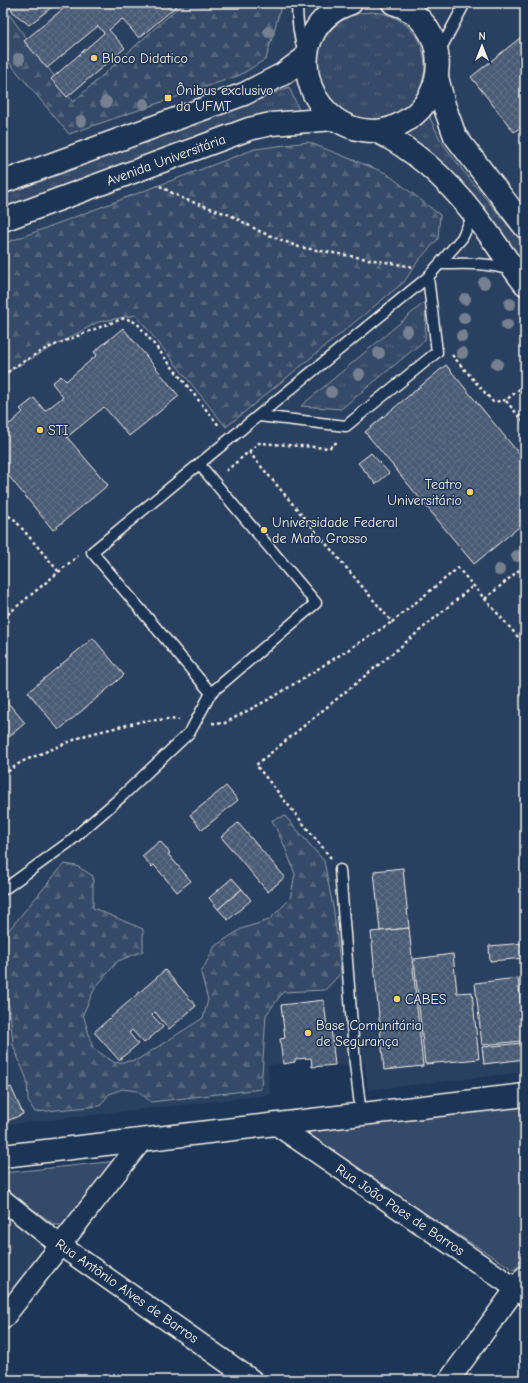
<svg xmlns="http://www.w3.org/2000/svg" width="528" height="1383" font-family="'Comic Neue',sans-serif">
<defs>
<pattern id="grass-tufts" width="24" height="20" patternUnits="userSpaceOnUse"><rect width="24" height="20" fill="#354a67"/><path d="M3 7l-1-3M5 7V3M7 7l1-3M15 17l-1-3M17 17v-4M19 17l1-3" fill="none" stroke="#53657d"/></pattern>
<pattern id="forest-firs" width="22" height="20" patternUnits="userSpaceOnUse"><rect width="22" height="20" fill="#354a67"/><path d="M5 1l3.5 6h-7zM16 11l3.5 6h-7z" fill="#53657d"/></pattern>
<pattern id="building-cross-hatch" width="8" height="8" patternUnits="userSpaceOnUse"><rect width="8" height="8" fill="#485b74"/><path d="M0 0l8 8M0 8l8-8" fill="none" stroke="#637388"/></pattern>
</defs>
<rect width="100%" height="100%" fill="#1d3557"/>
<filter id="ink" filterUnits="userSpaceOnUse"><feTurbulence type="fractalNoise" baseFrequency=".025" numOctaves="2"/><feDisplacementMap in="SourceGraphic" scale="8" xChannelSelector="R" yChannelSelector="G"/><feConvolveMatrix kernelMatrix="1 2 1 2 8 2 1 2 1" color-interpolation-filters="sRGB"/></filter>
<g filter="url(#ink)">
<g fill="#2a4060">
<path d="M3 3H525V1072L368 1090 365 1063 312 1067 311 1058 295 1059V1062L268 1065 270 1095 3 1125Z"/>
<path d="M3 1215 49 1248 3 1311Z"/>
</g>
<g fill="url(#grass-tufts)" stroke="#949ea8">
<circle cx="371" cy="66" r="54"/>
<path d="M289 87 299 110 298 112 267 114 246 118 3 208V191L263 98Z"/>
<path d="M430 112V118L441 141 464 172 525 246V268L399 134Z"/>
<path d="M426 301 425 340 341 409 301 406Z"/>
</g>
<g fill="url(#forest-firs)" stroke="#949ea8">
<path d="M183 3H282L266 59 240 75 69 134 3 55V6L73 102Z"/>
<path d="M308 142 386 173 440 215 438 239 418 261 404 282 226 427 136 315 98 322 3 374V244L255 149Z"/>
<path d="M285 816 324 861 334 912 341 973 325 990 283 992 266 1015 261 1089 151 1102 138 1091 122 1089 109 1094 100 1106 35 1112 28 1101 27 1080 13 1045 10 1011 3 985V947L8 931 64 864 77 866 93 876V908L143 929V951L118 961 95 988 83 1014 93 1048 115 1063 137 1060 203 1018 208 1000 201 973 215 946 241 929 269 920 290 899 295 874 285 847 272 820Z"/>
</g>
<g fill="#354a67" stroke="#949ea8">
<path d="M525 1106V1254L514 1270 306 1139 311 1131Z"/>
<path d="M117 1161 62 1225H55L3 1188V1173Z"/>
</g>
<g fill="url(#building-cross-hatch)" stroke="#f4f1e8">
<path d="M7 3H57L29 25 14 13Z"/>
<path d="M70 3H178L179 4 139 38 122 19 109 30 125 48 67 97 51 79 104 33 98 26 47 68 24 41Z"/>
<path d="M525 34V124L514 132 471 77Z"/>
<path d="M123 328 179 396 129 436 104 407 67 437 108 485 53 530 3 469V417H4L10 424 23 412 20 409 34 398 45 411 63 397 52 383 61 376 66 381 97 355 94 352Z"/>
<path d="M446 365 525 461V522L474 564 365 432Z"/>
<path d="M371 453 389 473 376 484 358 463Z"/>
<path d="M93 638 124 675 59 730 28 692Z"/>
<path d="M3 697 25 723 3 742Z"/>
<path d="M226 786 238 800 202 830 190 815Z"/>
<path d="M238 823 285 877 268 892 221 837Z"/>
<path d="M160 841 170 853 168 854 191 881 177 892 154 865 152 867 142 856Z"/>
<path d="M403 868 409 928 380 931 374 871Z"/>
<path d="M232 878 242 889 218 909 209 898Z"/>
<path d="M242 889 251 900 228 920 218 909Z"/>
<path d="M409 928 423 1066 384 1070 371 932Z"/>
<path d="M525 943V958L490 961 489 946Z"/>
<path d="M453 954 457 993 472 992 479 1059 425 1064 414 959Z"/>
<path d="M165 970 196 1006 169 1029 155 1012 152 1015 163 1027 144 1043 132 1030 129 1033 138 1044 119 1060 94 1032Z"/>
<path d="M518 978 523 1025H525V1059L484 1064 482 1047 522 1043V1041L482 1045 475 983Z"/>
<path d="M324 1000 327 1028H331L335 1065 312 1067 311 1058 295 1059V1062L283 1064 280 1039 285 1038 281 1005Z"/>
<path d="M11 1087 23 1114 7 1121 3 1112V1090Z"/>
</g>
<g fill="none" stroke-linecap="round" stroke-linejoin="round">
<g stroke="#f4f1e8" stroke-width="13">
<g id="lane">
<path d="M297 3C297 20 298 35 304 52"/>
<path d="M439 52 465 3"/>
<path d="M440 264C466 264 485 262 511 270"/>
<path d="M259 416 346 426 437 352 428 277"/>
<path d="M199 464 428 277 462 238 474 214"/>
<path d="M340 870 355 1064 361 1114"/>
<path d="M3 890 68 843 121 797 190 732 211 693 316 603 199 464 92 552 211 693"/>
</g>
</g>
<g stroke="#f4f1e8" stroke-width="23">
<g id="street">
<path d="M275 1124 525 1295"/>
<path d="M3 1200 60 1245 252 1380"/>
<path d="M3 1319 143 1139"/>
<path d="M449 1380 525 1276"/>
</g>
</g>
<g stroke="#f4f1e8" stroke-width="25">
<g id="secondary">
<path d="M351 3C279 26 300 131 375 131 386 131 398 126 407 120 447 95 449 34 407 9 403 6 398 5 393 3"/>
<path d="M437 77 444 105 455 136 525 227"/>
<path d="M376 131C414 149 448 181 474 214 492 237 507 261 525 284"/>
<path d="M3 182 244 94 283 74 306 57"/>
<path d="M3 220 249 129 271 124 334 119"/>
<path d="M3 1156 525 1095"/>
</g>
</g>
<g stroke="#f4f1e8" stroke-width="2.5" stroke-dasharray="3 3" stroke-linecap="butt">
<path d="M160 186 165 189 184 199 230 215 261 232 299 247 414 267"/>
<path d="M452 355 493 402 506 400 525 385"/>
<path d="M3 376 16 366 45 349 105 325 125 318 137 323 220 427"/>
<path d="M506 401 525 423"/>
<path d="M249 452 392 622 458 568 525 645"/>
<path d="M226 471 259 443 329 448 338 441"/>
<path d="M3 513 14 519 59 572"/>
<path d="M485 599 525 565"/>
<path d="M3 618 78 556"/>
<path d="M212 723 223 724 275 696 392 622"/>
<path d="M3 775 21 762 86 735 143 721 169 719 179 720"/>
<path d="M331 858 256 765 393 653 473 586"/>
</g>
<use href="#lane" stroke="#1d3557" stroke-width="10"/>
<use href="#street" stroke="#1d3557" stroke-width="20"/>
<use href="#secondary" stroke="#1d3557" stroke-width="22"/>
</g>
<g fill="#748191">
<circle cx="269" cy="32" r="6"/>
<circle cx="19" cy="59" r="6"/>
<circle cx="106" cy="102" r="6"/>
<circle cx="144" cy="104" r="6"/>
<circle cx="81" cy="121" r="6"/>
<circle cx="484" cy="283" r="6"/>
<circle cx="465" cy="299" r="6"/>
<circle cx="510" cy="304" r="6"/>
<circle cx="464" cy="318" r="6"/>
<circle cx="507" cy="325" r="6"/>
<circle cx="407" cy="331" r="6"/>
<circle cx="462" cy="336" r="6"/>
<circle cx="379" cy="353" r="6"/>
<circle cx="462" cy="353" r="6"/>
<circle cx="497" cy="364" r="6"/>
<circle cx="359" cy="374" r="6"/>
<circle cx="331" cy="392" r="6"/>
<circle cx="517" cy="556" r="6"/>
<circle cx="499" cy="570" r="6"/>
</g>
</g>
<g fill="#ffd166" stroke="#1d3557" stroke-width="1.5">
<circle cx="94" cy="58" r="4"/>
<rect x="164" y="94" width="8" height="8" rx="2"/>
<circle cx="40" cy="430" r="4"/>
<circle cx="470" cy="492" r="4"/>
<circle cx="264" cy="530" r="4"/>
<circle cx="397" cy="999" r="4"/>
<circle cx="308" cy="1033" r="4"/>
</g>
<g text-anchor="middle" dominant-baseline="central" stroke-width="3" stroke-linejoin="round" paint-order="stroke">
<g font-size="14" fill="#f4f1e8" stroke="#1d3557" text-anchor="start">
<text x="102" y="58">Bloco Didatico</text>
<text x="176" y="90">Ônibus exclusivo<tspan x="176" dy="16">da UFMT</tspan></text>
<text x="48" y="430">STI</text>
<text x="462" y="484" text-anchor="end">Teatro<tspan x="462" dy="16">Universitário</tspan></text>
<text x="272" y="522">Universidade Federal<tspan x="272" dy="16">de Mato Grosso</tspan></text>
<text x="405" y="999">CABES</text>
<text x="316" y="1025">Base Comunitária<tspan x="316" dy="16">de Segurança</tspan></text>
</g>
<g font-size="14" fill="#f4f1e8" stroke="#1d3557">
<text transform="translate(166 160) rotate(-20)">Avenida Universitária</text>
<text transform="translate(400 1210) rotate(34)">Rua João Paes de Barros</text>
<text transform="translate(127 1291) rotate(35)">Rua Antônio Alves de Barros</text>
</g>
</g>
<rect width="528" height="1383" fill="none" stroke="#1d3557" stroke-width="16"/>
<rect x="8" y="8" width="512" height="1367" fill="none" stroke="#f4f1e8" stroke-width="1.5" filter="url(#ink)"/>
<g transform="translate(482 46)" stroke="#1d3557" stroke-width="3" paint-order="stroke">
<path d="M0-3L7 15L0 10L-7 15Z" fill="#f4f1e8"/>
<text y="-6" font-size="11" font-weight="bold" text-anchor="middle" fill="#f4f1e8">N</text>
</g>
</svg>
